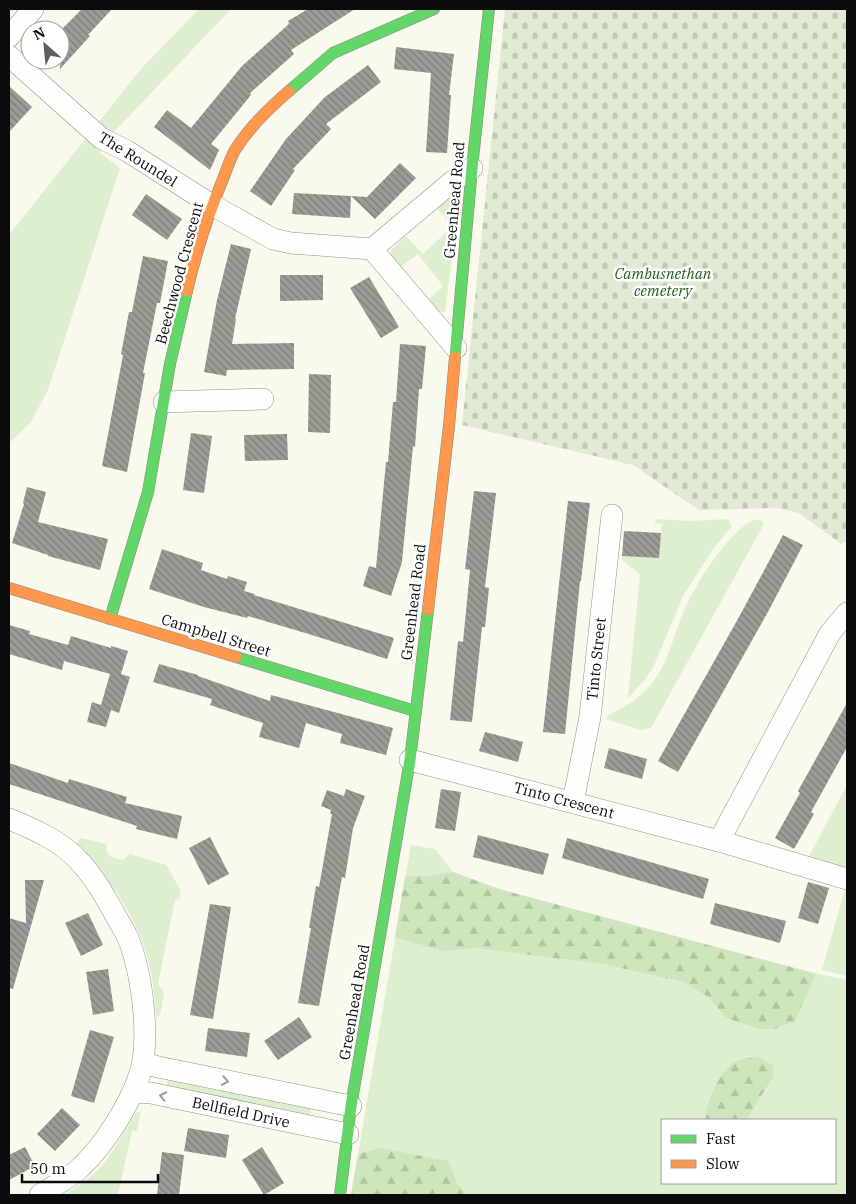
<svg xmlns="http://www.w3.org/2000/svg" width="856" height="1204" font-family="'IBM Plex Serif',serif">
<defs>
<pattern id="forest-firs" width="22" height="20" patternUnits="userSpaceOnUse" patternTransform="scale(1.25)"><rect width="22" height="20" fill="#cde6bd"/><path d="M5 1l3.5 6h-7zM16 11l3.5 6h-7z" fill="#afc4a1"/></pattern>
<pattern id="cemetery-stones" width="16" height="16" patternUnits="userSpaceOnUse" patternTransform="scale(1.25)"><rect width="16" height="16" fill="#e1ead2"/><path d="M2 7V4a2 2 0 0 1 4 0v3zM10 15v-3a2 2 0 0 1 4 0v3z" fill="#c0c7b3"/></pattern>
<pattern id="building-back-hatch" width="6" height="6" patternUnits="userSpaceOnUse" patternTransform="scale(1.25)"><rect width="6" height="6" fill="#9c9b95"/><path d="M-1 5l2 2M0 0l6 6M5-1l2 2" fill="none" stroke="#7d7d78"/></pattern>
</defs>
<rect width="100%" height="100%" fill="#f9f9ee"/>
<g fill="#deefcf" fill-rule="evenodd">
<path d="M199 9H231L113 133 100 153 120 168 48 390 31 422 9 443V235L140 70Z"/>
<path d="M453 194H460L445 312 434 311 426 302 443 286 418 254 399 268 392 258 391 250 406 236 423 254 453 226 437 209Z"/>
<path d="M656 519 690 521 728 519 732 526 713 549 683 596 653 668 646 678 628 698 640 574 623 561 622 556 659 558 662 524 655 523Z"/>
<path d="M754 520H761L764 524 651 728 641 730 606 719 608 715C623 708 637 700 648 688 670 665 674 629 688 602 699 579 731 529 754 520Z"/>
<path d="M847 785V868L808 858Z"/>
<path d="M81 838 107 844 106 850 111 857 123 860 130 854 166 865 180 889V899L175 900 158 984 164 992 160 1016 156 1017C154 996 153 976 147 956 135 912 107 877 76 844Z"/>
<path d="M411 845 435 849 453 872 499 889 811 972 847 980V1195H351ZM662 1120H835V1183H662Z"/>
<path d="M845 889 847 890V976L822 970Z"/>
<path d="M168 1079 311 1107 310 1116 166 1088Z"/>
<path d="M141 1111 137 1131H132L118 1195H64C76 1187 89 1179 99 1169 114 1153 123 1131 136 1113Z"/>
</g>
<g fill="url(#forest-firs)">
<path d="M453 872 499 889 816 974 795 1021 775 1029H759L726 1018 708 997 684 982 603 964 475 948 443 951 395 937 405 876H430Z"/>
<path d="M760 1057 773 1066V1077L746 1120H705C706 1103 720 1068 737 1061 743 1058 753 1058 760 1057Z"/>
<path d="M380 1148 448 1161 457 1183 467 1195H351L358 1154Z"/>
</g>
<path fill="url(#cemetery-stones)" d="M505 9H847V541L841 544 799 513 777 508 699 510 633 465 462 425Z"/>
<g fill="url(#building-back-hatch)">
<path d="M82 9H112L88 35 90 36 60 69V31Z"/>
<path d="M308 9H355L291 50 294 54 250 93 251 95 211 144 219 150 210 170 154 127 167 110 191 128 242 66 289 24 288 21Z"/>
<path d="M396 47 454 54 449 95H451L447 153 426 152 431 73 394 69Z"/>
<path d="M368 65 381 82 326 124 331 129 293 169 295 170 271 206 250 191 286 139 325 97Z"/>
<path d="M9 86 32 107 9 132Z"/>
<path d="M400 163 416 178 375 219 351 196 367 197Z"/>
<path d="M294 193 351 196 350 218 292 214Z"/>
<path d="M146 194 182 219 167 240 132 215Z"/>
<path d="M231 244 251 249 235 319H236L232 344 294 343V369L227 370 226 376 204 372 217 300Z"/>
<path d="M143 256 168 261 160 303H157L143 373H145L127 472 102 466 123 355 121 354 129 312H132Z"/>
<path d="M280 275H323V300L280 301Z"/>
<path d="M369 277 399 327 381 338 350 288Z"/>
<path d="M400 344 426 346 422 389H419L415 447 413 446 402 562 391 596 363 586 369 566 376 568 386 462H388L393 402H396Z"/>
<path d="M309 374 331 375 330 433 308 432Z"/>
<path d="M191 433 212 436 204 493 183 490Z"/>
<path d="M287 434 288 460 245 461 244 435Z"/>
<path d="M27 487 46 492 38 522 108 539 100 570 48 556V555L12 543 24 504 23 503Z"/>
<path d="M474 491 496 493 485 587 489 588 485 627H482L472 722 450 720 458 641 463 642 470 570 465 569Z"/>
<path d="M568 501 590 503 581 581H580L565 734 543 732Z"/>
<path d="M624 531 661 533 659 558 622 556Z"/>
<path d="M783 535 803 545 769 610 678 772 658 761 739 617Z"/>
<path d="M162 549 203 563 201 570 227 579 228 576 247 582 244 591 255 594 254 595 394 638 387 659 312 635 248 616 247 618 204 607 149 589Z"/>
<path d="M9 625 30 631 29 634 68 645 71 636 111 648V646L128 651 121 674 130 677 119 713 111 710 106 727 87 722 92 702 101 705 110 674 64 661 62 670 9 654Z"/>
<path d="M159 664 198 675V676L270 701 271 695 393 728 386 755 340 743 342 734 306 723 299 748 259 737 263 723 210 705 212 699 153 682Z"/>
<path d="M847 703V747L811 812 814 814 794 849 775 838 800 793 798 791Z"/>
<path d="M485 732 523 742 518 762 479 751Z"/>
<path d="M609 748 647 759 642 779 604 768Z"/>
<path d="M9 763 68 783 69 779 127 797 125 803 182 816 177 839 136 829 137 826 9 784Z"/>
<path d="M346 789 365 796 353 828 345 878 342 877 319 1006 298 1003 311 928H309L316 886 319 887 332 814H330L331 810 321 806 327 790 344 796Z"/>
<path d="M441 789 461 792 455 831 435 828Z"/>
<path d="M478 835 549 854 543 875 473 857Z"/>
<path d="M210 837 229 874 208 885 189 848Z"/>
<path d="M567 838 709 879 703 899 562 858Z"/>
<path d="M25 880H44L13 989 9 988V918L26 923Z"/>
<path d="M808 882 829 888 818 924 798 918Z"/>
<path d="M715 903 786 921 780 943 710 924Z"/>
<path d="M210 904 231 907 213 1019 190 1015Z"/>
<path d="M88 913 103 945 81 956 65 923Z"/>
<path d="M108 969 114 1011 93 1015 86 972Z"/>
<path d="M299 1017 312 1037 278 1060 264 1041Z"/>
<path d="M208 1028 250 1033 247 1057 205 1051Z"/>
<path d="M90 1030 114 1037 94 1103 71 1096Z"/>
<path d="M62 1108 80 1125 55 1151 37 1134Z"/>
<path d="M188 1128 229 1135 226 1158 184 1151Z"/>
<path d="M25 1147 35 1166 9 1180V1155Z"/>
<path d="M262 1147 284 1183 264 1195 242 1160Z"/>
<path d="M162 1152 184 1155 179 1195H157Z"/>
</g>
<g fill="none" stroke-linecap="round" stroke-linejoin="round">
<g stroke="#92928d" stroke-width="22">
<g id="street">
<path d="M9 37 33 9"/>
<path d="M9 56 101 138 127 151 212 205 273 239 291 243 372 249"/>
<path d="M456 348 372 249 453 181 472 168"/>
<path d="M164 402 263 399"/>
<path d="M410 760 719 841 847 879"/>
<path d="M573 802 590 717 612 515"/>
<path d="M9 819C34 829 61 841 79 861 95 878 106 898 117 918 121 925 125 931 128 938 142 973 152 1044 138 1079 127 1109 104 1145 81 1167 70 1178 53 1186 40 1195"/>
<path d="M719 841 830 633 847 613"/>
<path d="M143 1063 158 1067 351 1106"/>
<path d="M133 1092 151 1093 348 1134"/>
</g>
</g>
<g stroke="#898984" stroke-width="12">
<g id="fast">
<path d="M289 91 333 53 434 9"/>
<path d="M455 357 472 168 489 9"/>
<path d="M110 619 148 492 170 364 187 291"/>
<path d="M236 657 415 711"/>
<path d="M340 1195 351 1106 410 760 428 610"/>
</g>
</g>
<g stroke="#898984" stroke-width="12">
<g id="slow">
<path d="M187 291C196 253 208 215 223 179 227 169 230 159 235 150 249 128 269 108 289 91"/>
<path d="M9 588 236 657"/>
<path d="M428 610 449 426 455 357"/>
</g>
</g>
<use href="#street" stroke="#fefefc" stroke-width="21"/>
<use href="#fast" stroke="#63d668" stroke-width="11"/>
<use href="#slow" stroke="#ff974d" stroke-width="11"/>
</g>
<defs><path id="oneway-chevron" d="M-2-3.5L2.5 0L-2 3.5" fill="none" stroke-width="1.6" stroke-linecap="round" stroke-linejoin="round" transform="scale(1.25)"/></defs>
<g stroke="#9d9d9c">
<use href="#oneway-chevron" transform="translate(225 1081) rotate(11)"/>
<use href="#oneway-chevron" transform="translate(163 1096) rotate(-168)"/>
</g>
<g text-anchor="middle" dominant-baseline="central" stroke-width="5" stroke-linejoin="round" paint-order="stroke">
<g font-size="15" fill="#0b0b0b" stroke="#fff">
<text transform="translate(138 159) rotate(32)">The Roundel</text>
<text transform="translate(454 200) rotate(-85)">Greenhead Road</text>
<text transform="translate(179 273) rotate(-75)">Beechwood Crescent</text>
<text transform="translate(413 602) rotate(-83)">Greenhead Road</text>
<text transform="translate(216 635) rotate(17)">Campbell Street</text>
<text transform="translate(596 659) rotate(-84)">Tinto Street</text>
<text transform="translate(564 800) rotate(15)">Tinto Crescent</text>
<text transform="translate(354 1002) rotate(-80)">Greenhead Road</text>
<text transform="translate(241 1112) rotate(12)">Bellfield Drive</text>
</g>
<g font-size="15" font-style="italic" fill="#235f1e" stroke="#fff">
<text x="663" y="273">Cambusnethan<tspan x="663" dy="17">cemetery</tspan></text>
</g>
</g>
<rect width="856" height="1204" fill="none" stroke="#0b0b0b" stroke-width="20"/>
<rect x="661" y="1119" width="175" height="65" fill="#ffffff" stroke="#9d9d9d"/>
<rect x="671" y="1135" width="25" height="8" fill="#63d668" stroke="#9d9d9d"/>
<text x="706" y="1144" font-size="15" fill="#0b0b0b">Fast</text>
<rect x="671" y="1160" width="25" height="8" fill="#ff974d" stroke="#9d9d9d"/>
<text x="706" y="1169" font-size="15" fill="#0b0b0b">Slow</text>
<g transform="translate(45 45) rotate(333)"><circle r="24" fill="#ffffff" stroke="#9d9d9d"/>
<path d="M0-4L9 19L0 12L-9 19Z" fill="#5e5e5a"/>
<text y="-8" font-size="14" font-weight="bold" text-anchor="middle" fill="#0b0b0b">N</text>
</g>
<path d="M22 1174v8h136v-8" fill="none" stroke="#0b0b0b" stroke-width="2.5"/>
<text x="30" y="1174" font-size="15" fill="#0b0b0b" stroke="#ffffff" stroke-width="4" paint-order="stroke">50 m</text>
</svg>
